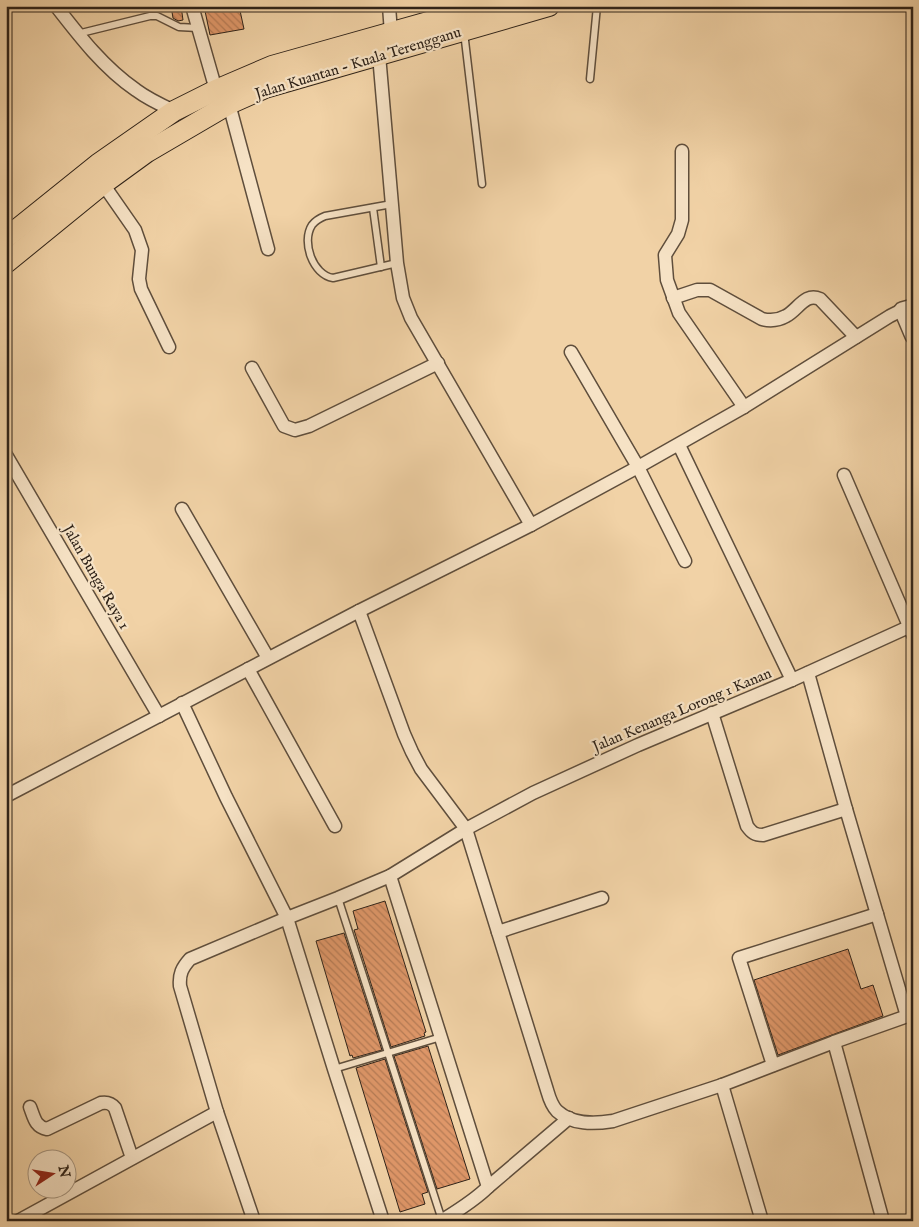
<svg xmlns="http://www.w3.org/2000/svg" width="919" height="1227" font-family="'IM FELL English',serif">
<defs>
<pattern id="building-back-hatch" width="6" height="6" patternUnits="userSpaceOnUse" patternTransform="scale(1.25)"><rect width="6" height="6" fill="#df9769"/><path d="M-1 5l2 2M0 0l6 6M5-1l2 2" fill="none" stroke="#b57b55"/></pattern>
</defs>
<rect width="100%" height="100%" fill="#f1d2a6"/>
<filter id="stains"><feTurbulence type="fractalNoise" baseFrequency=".004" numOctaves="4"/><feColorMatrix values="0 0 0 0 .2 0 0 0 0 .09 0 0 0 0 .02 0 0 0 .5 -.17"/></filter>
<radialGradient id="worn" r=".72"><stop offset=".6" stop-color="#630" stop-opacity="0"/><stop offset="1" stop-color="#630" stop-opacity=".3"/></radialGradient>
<g fill="url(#building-back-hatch)" stroke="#2e2218">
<path d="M171 6H181L183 20 178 21 173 18Z"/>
<path d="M204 6H239L244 29 210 35Z"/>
<path d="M385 901 426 1032 424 1033 425 1036 391 1047 354 930 358 929 353 911Z"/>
<path d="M344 933 382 1050 353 1058 352 1055 350 1056 316 941Z"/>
<path d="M848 949 861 989 873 985 883 1016 778 1055 754 980Z"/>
<path d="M428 1046 470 1179 437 1189 394 1056Z"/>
<path d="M385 1059 428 1192 422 1194 425 1204 400 1212 356 1068Z"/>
</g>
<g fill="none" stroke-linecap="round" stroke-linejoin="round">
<g stroke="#5f4e3c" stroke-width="9">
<g id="service">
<path d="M464 32 482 184"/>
<path d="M77 34 150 16H157L179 27 198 28"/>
<path d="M590 79 597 6"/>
<path d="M392 204 325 216C320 218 315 221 312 225 301 242 313 275 333 278L397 263"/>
<path d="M373 208 381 267"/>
<path d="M338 898 442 1220"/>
<path d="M334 1069 441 1037"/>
</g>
</g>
<g stroke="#5f4e3c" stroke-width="15">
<g id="minor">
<path d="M56 6C80 37 104 68 136 90 148 99 161 105 174 111"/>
<path d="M192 6 216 90"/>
<path d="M389 6 391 33"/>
<path d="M379 55 397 263 403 298 411 318 531 525"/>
<path d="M229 104 268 249"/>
<path d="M682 151V220L678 234 665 255 667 280 679 313 744 407"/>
<path d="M103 184 135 230 142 250 139 279 141 289 169 347"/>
<path d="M673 298 697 290H710L762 319C770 321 779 320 786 316 798 310 805 292 820 299L856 337"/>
<path d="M571 352 638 467 685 561"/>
<path d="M252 368 284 426 295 430 309 426 438 363"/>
<path d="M679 445 792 680"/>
<path d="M6 455 159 716"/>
<path d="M844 475 913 635"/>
<path d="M182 509 268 658"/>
<path d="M359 611 404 734 412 752 421 769 466 829 547 1090C549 1097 551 1105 557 1111 572 1125 594 1124 613 1121L722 1085 834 1042 913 1014"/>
<path d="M248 669 335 826"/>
<path d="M808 673 846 809 907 1016"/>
<path d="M182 703 226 797 287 918 334 1069 383 1221"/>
<path d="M712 713 747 826C752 833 755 835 763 835L846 809"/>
<path d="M6 796 359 611 531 525 638 467 744 407 890 316 902 310"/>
<path d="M390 876 488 1187C474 1201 457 1211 441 1221"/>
<path d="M498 932 602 898"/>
<path d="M834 1042 883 1221"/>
<path d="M773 1065 739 958 877 914"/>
<path d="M722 1085 762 1221"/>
<path d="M30 1107C34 1117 35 1127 47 1129L101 1103C107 1102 111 1103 115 1108L132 1158"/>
<path d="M488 1187 569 1118"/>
<path d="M18 1221 217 1112"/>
<path d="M254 1221 217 1112 180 986C179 974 182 968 190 959L287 918 338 898 390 876 466 829 533 793 638 745 792 680 913 625"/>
</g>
</g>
<g stroke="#5f4e3c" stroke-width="18">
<path id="tertiary" d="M913 307 902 310 913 336"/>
</g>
<g stroke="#2e2218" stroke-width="22">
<g id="trunk">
<path d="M6 238 98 164 174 111 216 90 272 66 485 6"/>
<path d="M6 263 103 184 147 152 229 104 265 88 549 6"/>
</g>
</g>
<use href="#service" stroke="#f6e2c5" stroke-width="6"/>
<use href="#minor" stroke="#f6e2c5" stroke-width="12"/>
<use href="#tertiary" stroke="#f6e2c5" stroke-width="15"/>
<use href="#trunk" stroke="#f1d2a6" stroke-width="20"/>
</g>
<g text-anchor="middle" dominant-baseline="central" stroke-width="4.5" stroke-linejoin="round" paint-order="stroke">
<g font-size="15" fill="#2e2218" stroke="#f6e2c5">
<text transform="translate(358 63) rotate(-17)">Jalan Kuantan - Kuala Terengganu</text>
<text transform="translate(96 577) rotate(60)">Jalan Bunga Raya 1</text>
<text transform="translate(682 710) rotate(-23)">Jalan Kenanga Lorong 1 Kanan</text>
</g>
</g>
<rect width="919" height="1227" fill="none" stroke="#f1d2a6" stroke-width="25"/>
<rect x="8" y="8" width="904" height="1212" fill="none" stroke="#2e2218" stroke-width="2.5"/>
<rect x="12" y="12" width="894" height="1202" fill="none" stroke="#2e2218"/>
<g transform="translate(52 1174) rotate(78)"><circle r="24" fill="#f6e2c5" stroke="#a69580"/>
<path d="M0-4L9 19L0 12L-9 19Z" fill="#8f2418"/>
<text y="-8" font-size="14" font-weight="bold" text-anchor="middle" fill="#2e2218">N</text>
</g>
<rect width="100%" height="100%" filter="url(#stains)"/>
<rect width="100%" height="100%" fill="url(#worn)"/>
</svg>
